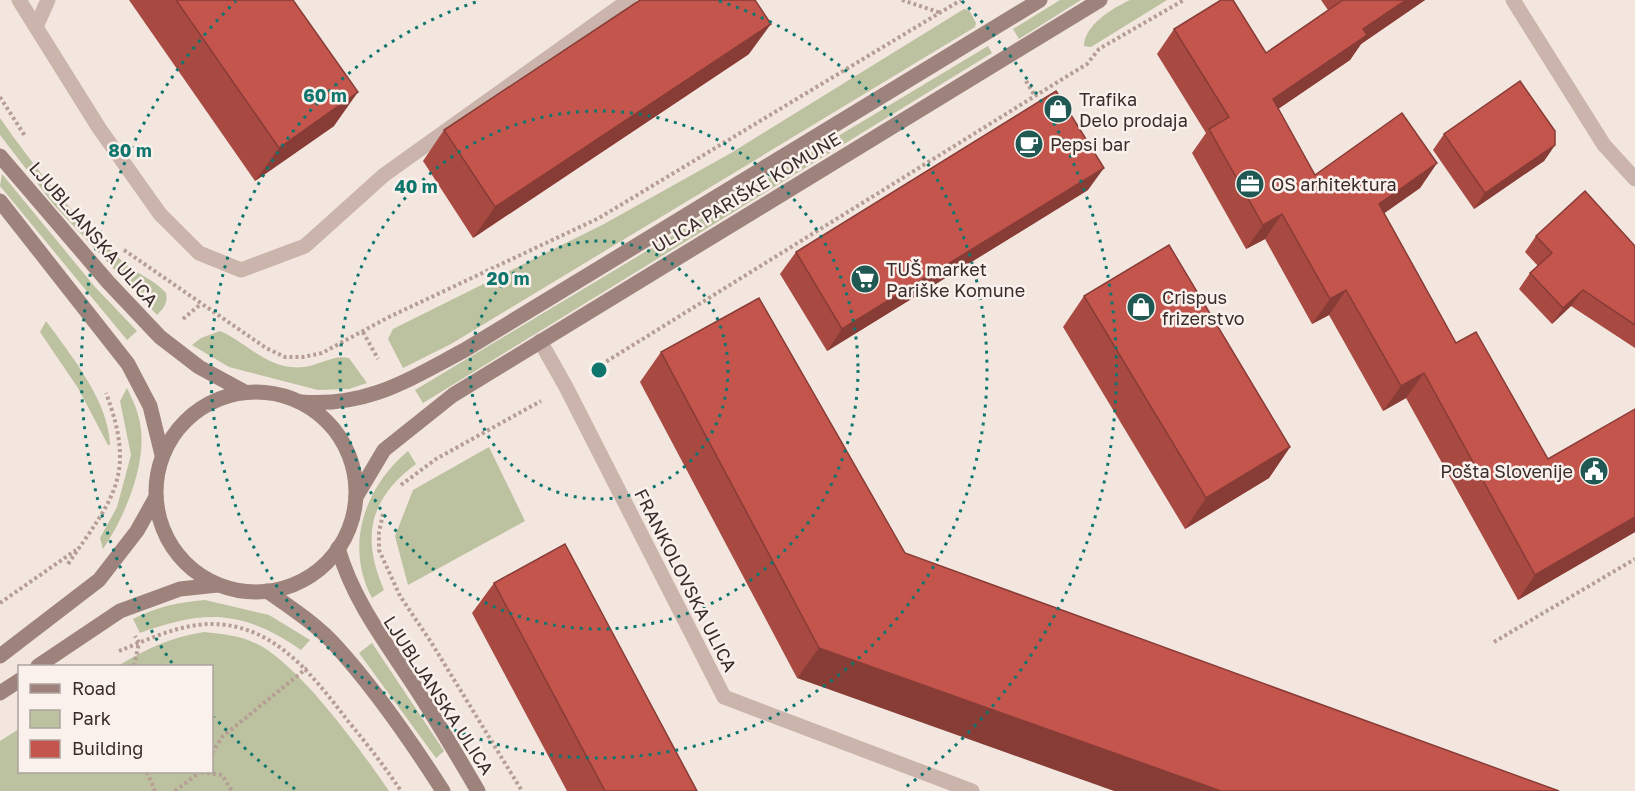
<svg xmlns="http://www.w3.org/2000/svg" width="1635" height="791" font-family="'Golos Text',sans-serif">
<rect width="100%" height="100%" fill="#f2e6df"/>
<g fill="#bcc19f">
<path d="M1060 0H1081L1019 39 1013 29Z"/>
<path d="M1130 0H1167L1091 47 1084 46C1084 25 1113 8 1130 0Z"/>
<path d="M964 9 969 10 976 23 975 27 451 344 403 368 388 339 393 329 604 224 731 153Z"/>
<path d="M988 46 992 53 423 403 415 390Z"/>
<path d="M0 118C35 169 76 218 122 261 135 273 155 280 166 293 168 303 164 308 157 315L54 205 0 135Z"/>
<path d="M2 174 95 287 137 331 127 340 0 186Z"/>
<path d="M46 321C71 355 109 402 110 445H108L78 388 40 332Z"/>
<path d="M220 331C249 344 269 371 304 367 319 365 335 354 349 358L367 383 349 389 318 390 229 367 192 345 201 338Z"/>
<path d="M127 388C131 397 136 406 138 415 151 456 126 515 103 549L100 538 117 507 131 455 120 401Z"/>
<path d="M489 447 525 521 408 585 395 536 413 490Z"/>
<path d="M408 451 416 464C369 499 361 537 384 590L372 598C344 545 365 487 408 451Z"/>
<path d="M205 600 269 615 310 640 301 650C243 610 205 609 140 633L133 619C157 607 178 602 205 600Z"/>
<path d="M204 632C224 634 243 636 261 646 303 670 361 750 389 791H0V741L19 729 20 772H212V666H118C146 649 171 637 204 632Z"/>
<path d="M372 643 444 751 436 758 359 653Z"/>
</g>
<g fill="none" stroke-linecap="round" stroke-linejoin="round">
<g stroke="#b69e95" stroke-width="4" stroke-dasharray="3 3" stroke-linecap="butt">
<path d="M902 0 941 13"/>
<path d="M1026 81 1035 96"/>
<path d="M0 97 25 136"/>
<path d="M124 250 266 348 285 357H303L322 353 389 317 599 218 961 0"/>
<path d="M183 319 201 304"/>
<path d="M363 332 378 359"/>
<path d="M591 371 1056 83 1087 64 1099 49 1184 0"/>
<path d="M401 485 436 459 541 401"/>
<path d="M383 514 379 532V550L400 596 431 642 522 791"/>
<path d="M68 564C113 498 137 476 106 393"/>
<path d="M0 603 76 550"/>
<path d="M1494 642 1635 559"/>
<path d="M119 651C147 640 180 624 211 624 275 624 313 676 348 721 367 744 385 767 401 791"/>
<path d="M134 666 139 643 135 636"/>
<path d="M212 753 222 737 307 668"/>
<path d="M147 772 155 791"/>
<path d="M201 772 222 775 232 791"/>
<path d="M175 791 200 772"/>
</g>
<g stroke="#cbb4ab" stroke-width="15">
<path d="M19 0 99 128 160 214 199 253 241 270 305 246 384 175 629 0"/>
<path d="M36 27 48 0"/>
</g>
<g stroke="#cbb4ab" stroke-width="15">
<path d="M1513 0 1604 145 1635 179"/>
<path d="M540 341 566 387 724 697 972 791"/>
</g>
<g stroke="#9e837d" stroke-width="15">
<path d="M0 156 108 282 160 337 199 367 245 392"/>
<path d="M0 201 128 364 150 406 162 455"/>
<circle cx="256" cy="492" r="100"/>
<path d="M301 402C367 407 406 381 463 351L1040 0"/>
<path d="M356 497 384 450 453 395 1100 0"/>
<path d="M338 548C353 600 384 640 413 684 436 719 457 755 478 791"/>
<path d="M267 591C291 608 316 624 336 646 376 690 411 741 443 791"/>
<path d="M0 656 99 580 137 531 156 497"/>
<path d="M38 666 120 611 180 589 218 585"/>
<path d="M0 693 20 680"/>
</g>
</g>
<g fill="#a84942">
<path d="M129 0H293L334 126 255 181Z"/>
<path d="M1321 0H1425L1361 44 1350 60 1278 109 1315 175 1437 163 1420 188 1384 213 1456 343 1548 459 1635 532 1518 600 1406 398 1383 411 1329 315 1312 324 1265 239 1246 249 1192 153 1206 133 1157 54 1174 29 1266 53 1328 10Z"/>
<path d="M749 54 473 238 423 161 444 130Z"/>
<path d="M1444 134 1555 145 1544 161 1474 209 1433 150Z"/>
<path d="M1088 190 827 351 780 274 796 252Z"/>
<path d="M1536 236 1635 246V348L1571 306 1552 324 1519 289 1530 273 1538 266 1525 252Z"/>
<path d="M1084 296 1290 447 1269 478 1185 529 1063 327Z"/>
<path d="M661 352 905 553 797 678 640 382Z"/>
<path d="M494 583 697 791H567L472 613Z"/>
</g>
<g fill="#883c36">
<path d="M1406 0H1425L1361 44 1350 60 1256 124 1273 99 1363 29Z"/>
<path d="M771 24 749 54 473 238 495 207Z"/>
<path d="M358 92 334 126 255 181 279 148Z"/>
<path d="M1555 145 1544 161 1474 209 1485 193Z"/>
<path d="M1437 163 1420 188 1362 229 1379 204Z"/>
<path d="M1104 168 1088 190 827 351 842 329Z"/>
<path d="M1282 214 1265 239 1246 249 1263 225Z"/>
<path d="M1346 290 1329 315 1312 324 1330 299Z"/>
<path d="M1583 290 1571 306 1552 324 1563 308Z"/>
<path d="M1424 373 1406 398 1383 411 1401 386Z"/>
<path d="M1290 447 1269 478 1185 529 1206 498Z"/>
<path d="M1635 517V532L1518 600 1535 575Z"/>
<path d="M819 648 1221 791H1114L797 678Z"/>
</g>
<g fill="#c3554d" stroke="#883c36" stroke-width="1.5">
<path d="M176 0H293L358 92 279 148Z"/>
<path d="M640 0H755L771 24 495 207 444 130Z"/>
<path d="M1221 0H1233L1266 53 1343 0H1406L1363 29 1367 35 1273 99 1315 175 1402 113 1437 163 1379 204 1456 343 1476 332 1548 459 1635 409V517L1535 575 1424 373 1401 386 1346 290 1330 299 1282 214 1263 225 1209 129 1229 117 1174 29Z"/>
<path d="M1520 81 1555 131V145L1485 193 1444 134Z"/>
<path d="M1056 91 1104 168 842 329 796 252Z"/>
<path d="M1585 191 1635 246V325L1583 290 1563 308 1530 273 1552 253 1536 236Z"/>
<path d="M1169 245 1290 447 1206 498 1084 296Z"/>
<path d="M759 298 905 553 1559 791H1221L819 648 661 352Z"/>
<path d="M565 544 697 791H605L494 583Z"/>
</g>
<g fill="none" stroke="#0f766e" stroke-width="3" stroke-dasharray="3 6">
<circle cx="599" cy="370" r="129"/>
<circle cx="599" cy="370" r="259"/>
<path d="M719 1A388 388 0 1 1 479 1"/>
<path d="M295 789A518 518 0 0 1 214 717M172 663A518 518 0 0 1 236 1M962 1A518 518 0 0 1 903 789"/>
</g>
<defs>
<g id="shop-disc" transform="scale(1.5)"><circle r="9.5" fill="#205953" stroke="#faf1ec"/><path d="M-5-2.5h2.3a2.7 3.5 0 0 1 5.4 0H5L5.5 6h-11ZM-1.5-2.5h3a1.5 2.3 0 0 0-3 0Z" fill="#fff"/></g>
<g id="cafe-disc" transform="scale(1.5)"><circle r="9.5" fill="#205953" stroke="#faf1ec"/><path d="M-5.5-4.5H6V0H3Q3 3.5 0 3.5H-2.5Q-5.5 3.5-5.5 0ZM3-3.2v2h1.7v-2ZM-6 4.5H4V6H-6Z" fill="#fff"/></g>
<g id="office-disc" transform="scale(1.5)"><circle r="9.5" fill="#205953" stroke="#faf1ec"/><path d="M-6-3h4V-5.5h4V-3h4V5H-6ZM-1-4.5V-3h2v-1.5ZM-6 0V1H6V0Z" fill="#fff"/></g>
<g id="supermarket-disc" transform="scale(1.5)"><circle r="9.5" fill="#205953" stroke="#faf1ec"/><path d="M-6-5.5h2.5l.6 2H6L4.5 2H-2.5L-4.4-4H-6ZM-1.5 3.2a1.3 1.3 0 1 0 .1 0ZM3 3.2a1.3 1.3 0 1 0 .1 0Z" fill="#fff"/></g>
<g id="civic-disc" transform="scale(1.5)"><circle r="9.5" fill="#205953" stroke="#faf1ec"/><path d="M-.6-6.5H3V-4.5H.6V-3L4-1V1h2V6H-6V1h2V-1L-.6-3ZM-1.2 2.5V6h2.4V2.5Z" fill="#fff"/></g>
</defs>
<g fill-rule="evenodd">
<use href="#shop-disc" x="1058" y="109"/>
<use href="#cafe-disc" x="1029" y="144"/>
<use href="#office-disc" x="1250" y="184"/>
<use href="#supermarket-disc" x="865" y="279"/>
<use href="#shop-disc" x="1141" y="307"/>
<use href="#civic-disc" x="1594" y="471"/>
</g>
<g text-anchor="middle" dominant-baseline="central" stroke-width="5" stroke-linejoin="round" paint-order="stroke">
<g font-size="18" fill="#392c2a" stroke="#faf1ec" text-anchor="start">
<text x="1079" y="99">Trafika<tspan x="1079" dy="21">Delo prodaja</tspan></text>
<text x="1050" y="144">Pepsi bar</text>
<text x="1271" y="184">OS arhitektura</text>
<text x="886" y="269">TUŠ market<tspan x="886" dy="21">Pariške Komune</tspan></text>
<text x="1162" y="297">Crispus<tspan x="1162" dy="21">frizerstvo</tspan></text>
<text x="1573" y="471" text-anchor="end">Pošta Slovenije</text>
</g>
<g font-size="18" fill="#392c2a" stroke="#faf1ec">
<text transform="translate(746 192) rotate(-31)">ULICA PARIŠKE KOMUNE</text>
<text transform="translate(94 234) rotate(49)">LJUBLJANSKA ULICA</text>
<text transform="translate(686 580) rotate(63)">FRANKOLOVSKA ULICA</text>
<text transform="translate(439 695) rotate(57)">LJUBLJANSKA ULICA</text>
</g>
</g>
<circle cx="599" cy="370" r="9" fill="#0f766e" stroke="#faf1ec" stroke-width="3"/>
<g font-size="18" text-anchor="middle" font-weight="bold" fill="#0f766e" stroke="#faf1ec" stroke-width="5" stroke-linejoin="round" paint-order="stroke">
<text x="325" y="102">60 m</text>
<text x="130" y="157">80 m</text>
<text x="416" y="193">40 m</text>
<text x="508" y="285">20 m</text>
</g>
<rect x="18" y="665" width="195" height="108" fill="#faf1ec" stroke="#ada29e" stroke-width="1.5"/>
<rect x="30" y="684" width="30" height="9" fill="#9e837d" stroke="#ada29e" stroke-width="1.5"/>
<text x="72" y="695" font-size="18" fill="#392c2a">Road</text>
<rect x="30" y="710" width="30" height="18" fill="#bcc19f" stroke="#ada29e" stroke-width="1.5"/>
<text x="72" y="725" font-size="18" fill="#392c2a">Park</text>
<rect x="30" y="740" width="30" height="18" fill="#c3554d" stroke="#ada29e" stroke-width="1.5"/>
<text x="72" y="755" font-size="18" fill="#392c2a">Building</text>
</svg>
